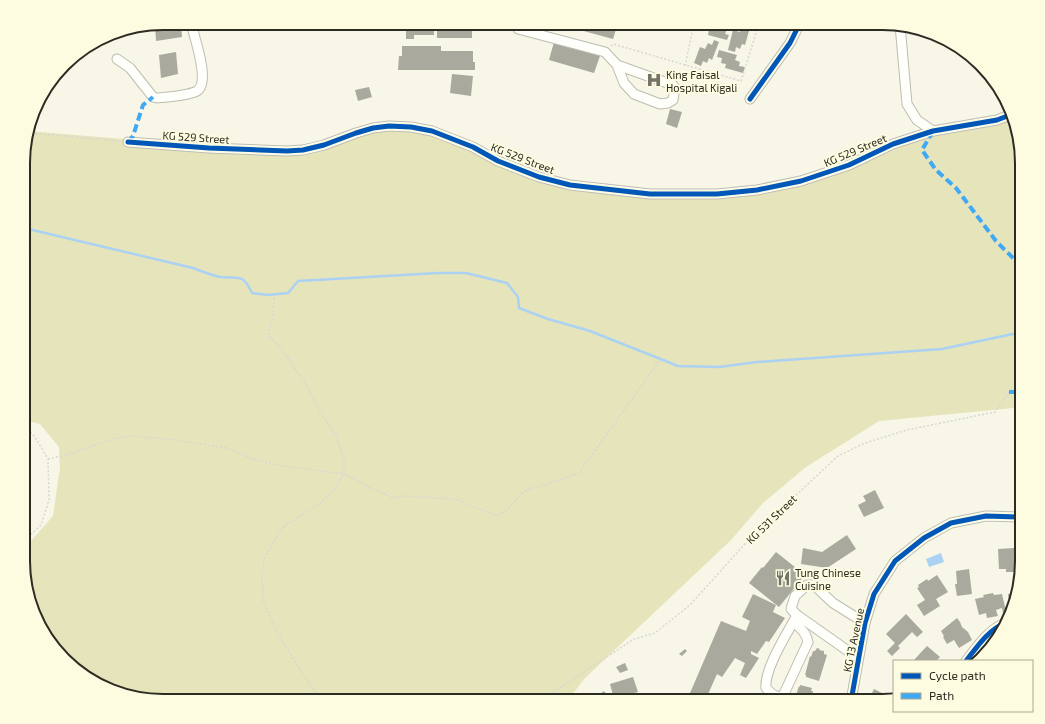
<svg xmlns="http://www.w3.org/2000/svg" width="1045" height="724" font-family="'Exo 2',sans-serif">
<rect width="100%" height="100%" fill="#f7f6e7"/>
<path fill="#e6e4ba" d="M1010 114 1022 154V407L879 421 806 467 763 503 731 540 585 678 567 701H154L118 694 78 672 42 631 24 579V549L53 516 60 468 59 447 40 424 24 420V145L28 131 219 147 296 146 396 128 446 137 538 175 652 197 806 184 861 165 911 142Z"/>
<path fill="#abd1f3" d="M941 553 944 562 929 567 926 559Z"/>
<g fill="none" stroke-linecap="round" stroke-linejoin="round">
<path stroke="#abd1f3" stroke-width="2.5" d="M24 228 193 268C201 271 211 275 220 277 239 279 242 272 252 293L268 295 288 293 298 281 438 273H466L507 283 518 297 519 308 548 319 590 331 678 366 719 367 757 362 942 349 1022 332"/>
</g>
<g fill="#a9a99e">
<path d="M163 23H181L182 37 156 41 155 25Z"/>
<path d="M406 23H434V35H414V39H406Z"/>
<rect x="437" y="23" width="35" height="15"/>
<path d="M554 23H618L613 39Z"/>
<path d="M707 23H723L722 28 727 29 725 34 729 35 727 40 708 35 709 29 705 28Z"/>
<path d="M747 23 751 24 745 45 742 44 740 49 736 47 735 52 728 50 733 30 740 32 741 26 746 27Z"/>
<path d="M714 40 719 42 712 60 709 58 707 63 703 61 701 66 694 63 700 47 705 49 708 43 712 45Z"/>
<path d="M554 42 600 56 594 73 549 60Z"/>
<path d="M402 46H441V51H473V62H475V70H398L399 56H402Z"/>
<path d="M719 50 737 55 735 60 740 62 739 66 745 67 743 73 725 68 726 64 721 63 722 58 717 57Z"/>
<path d="M176 52 178 74 161 78 159 55Z"/>
<path d="M452 74 473 76 471 96 450 93Z"/>
<path d="M369 87 372 97 358 101 355 90Z"/>
<path d="M670 109 682 112 677 128 666 124Z"/>
<path d="M875 490 884 508 864 517 858 505 866 501 863 496Z"/>
<path d="M847 535 856 549 827 568 801 564 803 548 822 552Z"/>
<path d="M1014 548 1015 554 1022 553V568H1019V572H1006V569H999L998 549Z"/>
<path d="M776 552 805 575 779 607 749 583 762 567 763 568Z"/>
<path d="M969 569 972 594 957 596 955 584H957L956 571Z"/>
<path d="M937 575 948 592 936 599 940 606 924 616 917 605 925 600 917 588 919 587 918 585 927 579 928 581Z"/>
<path d="M993 593 994 595 1002 594 1005 607 1009 606 1008 594 1017 593 1015 606 1009 616 1004 618 1002 608 996 610 998 616 987 618 986 613 979 615 975 599 984 597 983 595Z"/>
<path d="M753 594 776 605 773 612 785 618 769 642 766 641 757 654 751 651V654L759 658 746 678 740 675 745 663 735 658 722 677 717 674 705 701 687 700 721 621 746 631 750 621 742 617Z"/>
<path d="M906 614 923 632 917 637 912 632 898 646 900 648 892 656 887 651 895 643 886 634Z"/>
<path d="M957 618 960 622 962 627 968 632 972 640 959 648 954 640 947 644 943 637 944 636 941 631Z"/>
<path d="M927 646 940 657 936 661H913Z"/>
<path d="M817 648 820 649 819 650 824 651V654L827 655 819 681 806 677V675H805L810 656 811 657 813 651H815Z"/>
<path d="M685 649 687 651 682 656 679 654Z"/>
<path d="M625 663 628 670 620 673 616 667Z"/>
<path d="M633 677 638 692 614 699 610 684Z"/>
<path d="M800 685 812 688 811 691H813L811 701H794L799 686 800 687Z"/>
<path d="M874 689 888 696 886 700 868 701Z"/>
<path d="M604 691 611 701H590Z"/>
</g>
<g fill="none" stroke-linecap="round" stroke-linejoin="round">
<g stroke="#bebdb1" stroke-width="11">
<g id="minor">
<path d="M517 23 518 29 605 52 617 65 624 83 634 94 660 104 668 103 673 100 675 88 673 85 617 65"/>
<path d="M900 25 907 104 917 120 933 131"/>
<path d="M117 59 130 68 153 97 157 98C168 97 187 96 197 91 211 82 194 37 191 23"/>
<path d="M750 99 790 43 800 23"/>
<path d="M128 142 209 148 287 151 303 150 324 145 356 133 373 128 389 126 411 127 432 131 473 147 498 161 539 177 570 185 650 194H717L757 190 801 181 849 165 893 144 933 131 997 120 1010 115"/>
<path d="M793 622C800 627 807 634 808 642L783 696C775 698 771 693 766 688 764 669 787 634 797 615"/>
<path d="M858 658 797 615 791 609 795 596 807 585H814L833 603 865 623"/>
<path d="M966 661C977 647 988 630 1005 623"/>
<path d="M851 701 865 623 874 594 895 561 924 538 951 523 986 516 1022 517"/>
</g>
</g>
<g stroke="#d8d7d3" stroke-width="1.5" stroke-dasharray="2 2" stroke-linecap="butt">
<path d="M611 46 613 44 741 81 759 24 756 23"/>
<path d="M685 66 694 23"/>
<path d="M28 133 120 141"/>
<path d="M274 298 273 318 268 334 282 350 307 386 322 414 336 436 344 459V474L333 491 317 506 285 525 277 536 264 559 262 574 263 599 277 632 302 673 321 701"/>
<path d="M24 427 28 429 35 437 48 459 49 500 41 525 24 541"/>
<path d="M48 459 70 454 112 439 129 436 167 439 227 448 252 459 288 467 344 474 371 488 394 498 405 496 439 498 460 500 468 505 498 516 508 509 518 497 528 489 541 486 579 473 660 360"/>
<path d="M540 701 634 639 655 633 690 605 752 536 838 456 865 443 907 430 995 412 1009 392 1022 381"/>
</g>
<use href="#minor" stroke="#fefefb" stroke-width="9"/>
<g stroke="#3fa9f5" stroke-width="4" stroke-dasharray="8 4" stroke-linecap="butt">
<path d="M933 131 922 150 936 170 956 188 996 241 1022 267"/>
<path d="M128 142 133 136 143 105 153 97"/>
<path d="M1009 392H1022"/>
</g>
<g stroke="#fdfce1" stroke-width="8">
<g id="cycleway">
<path d="M750 99 790 43 800 23"/>
<path d="M128 142 209 148 287 151 303 150 324 145 356 133 373 128 389 126 411 127 432 131 473 147 498 161 539 177 570 185 650 194H717L757 190 801 181 849 165 893 144 933 131 997 120 1010 115"/>
<path d="M966 661C977 647 988 630 1005 623"/>
<path d="M851 701 865 623 874 594 895 561 924 538 951 523 986 516 1022 517"/>
</g>
</g>
<use href="#cycleway" stroke="#0057b8" stroke-width="5"/>
</g>
<defs>
<g id="hospital-bare" transform="scale(1.2)"><path d="M-5-5h3v3.5h4V-5h3V5h-3V1.5h-4V5h-3Z" fill="#747367" stroke="#fdfce1" stroke-width="2.5" paint-order="stroke"/></g>
<g id="restaurant-bare" transform="scale(1.2)"><path d="M-5-6h1v4h1v-4h1v4h1v-4h1v5L-1.5 .5V6h-2V.5L-5-1ZM5-6V6H3V1.5H1.5Q1.5-4 5-6Z" fill="#747367" stroke="#fdfce1" stroke-width="2.5" paint-order="stroke"/></g>
</defs>
<g fill-rule="evenodd">
<use href="#hospital-bare" x="654" y="80"/>
<use href="#restaurant-bare" x="783" y="578"/>
</g>
<g text-anchor="middle" dominant-baseline="central" stroke-width="4" stroke-linejoin="round" paint-order="stroke">
<g font-size="11" fill="#2d2c22" stroke="#fdfce1" text-anchor="start">
<text x="666" y="74">King Faisal<tspan x="666" dy="13">Hospital Kigali</tspan></text>
<text x="795" y="572">Tung Chinese<tspan x="795" dy="13">Cuisine</tspan></text>
</g>
<g font-size="11" fill="#2d2c22" stroke="#fdfce1">
<text transform="translate(196 137) rotate(4)">KG 529 Street</text>
<text transform="translate(855 150) rotate(-23)">KG 529 Street</text>
<text transform="translate(523 158) rotate(21)">KG 529 Street</text>
<text transform="translate(771 519) rotate(-44)">KG 531 Street</text>
<text transform="translate(853 640) rotate(-78)">KG 13 Avenue</text>
</g>
</g>
<path d="M0 0H1045V724H0ZM163 30H882A133 133 0 0 1 1015 163V561A133 133 0 0 1 882 694H163A133 133 0 0 1 30 561V163A133 133 0 0 1 163 30Z" fill="#fdfce1" fill-rule="evenodd"/>
<path fill="none" stroke="#2d2c22" stroke-width="2" d="M163 30H882A133 133 0 0 1 1015 163V561A133 133 0 0 1 882 694H163A133 133 0 0 1 30 561V163A133 133 0 0 1 163 30Z"/>
<rect x="893" y="660" width="140" height="52" fill="#fdfce1" stroke="#aaa995"/>
<rect x="901" y="673" width="20" height="6" fill="#0057b8" stroke="#aaa995"/>
<text x="929" y="680" font-size="12" fill="#2d2c22">Cycle path</text>
<rect x="901" y="693" width="20" height="6" fill="#3fa9f5" stroke="#aaa995"/>
<text x="929" y="700" font-size="12" fill="#2d2c22">Path</text>
</svg>
